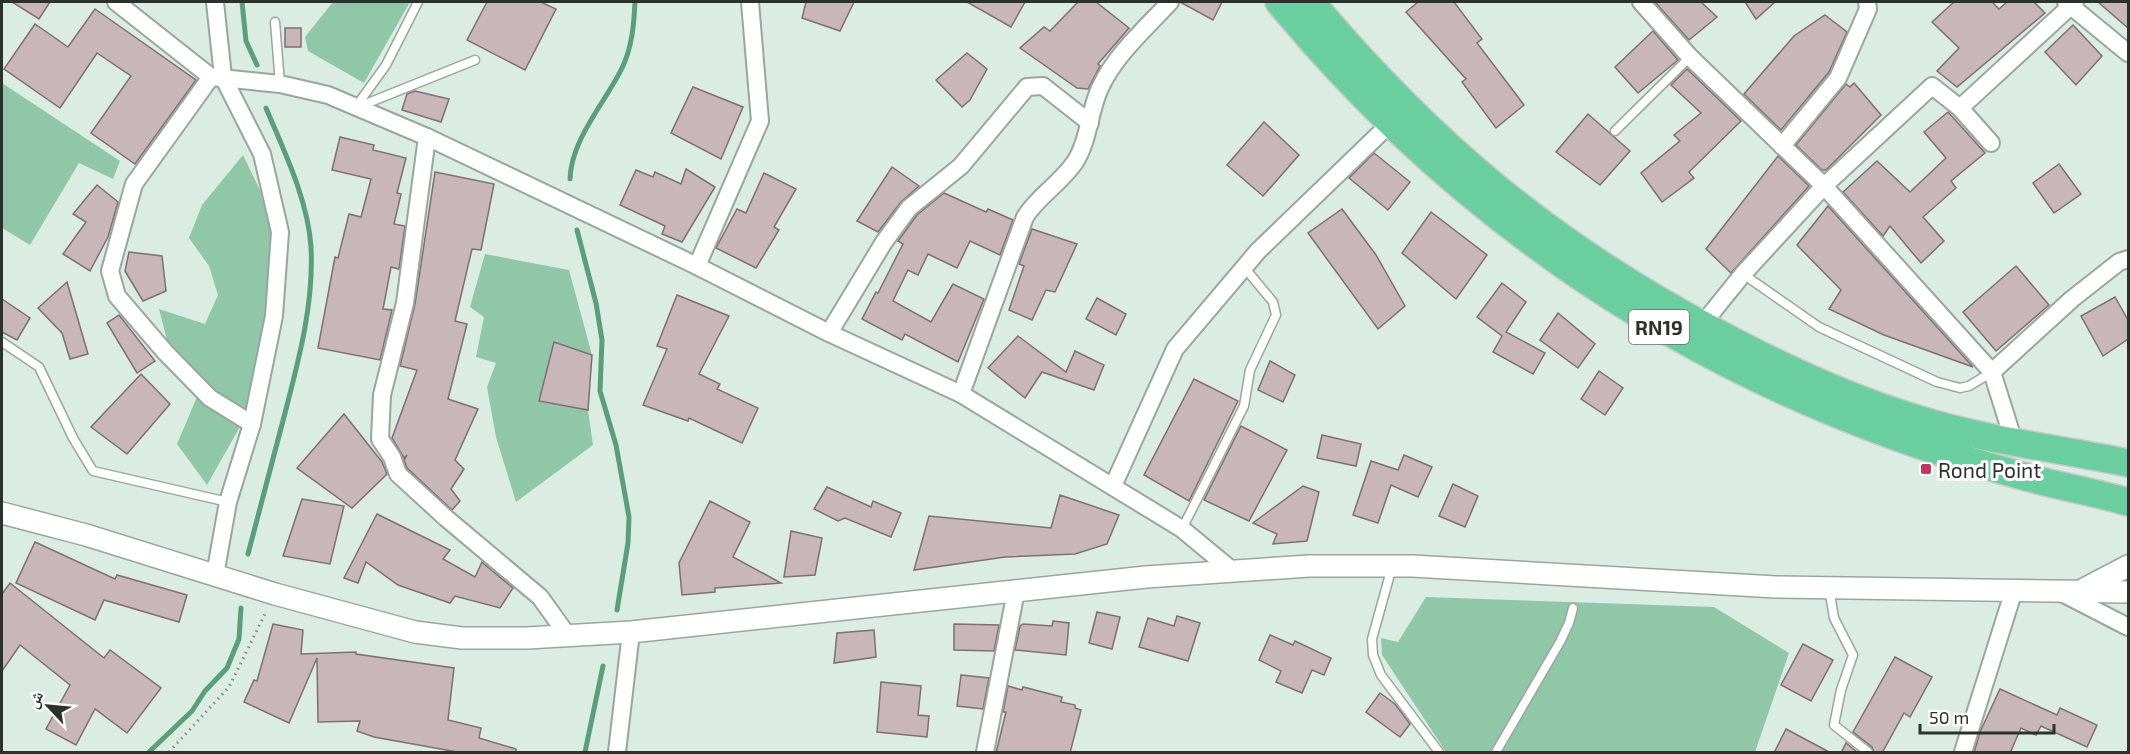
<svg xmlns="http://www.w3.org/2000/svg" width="2130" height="754" font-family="'Exo 2','Noto Naskh Arabic',sans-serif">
<rect width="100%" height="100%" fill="#dbece2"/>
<g fill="#90c7a9">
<path d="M333 2H410L364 83 308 51 305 37Z"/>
<path d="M2 83 120 161 113 179 79 163 30 245 2 228Z"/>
<path d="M243 155 271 213V289L264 393 241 425 207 485 177 444 197 397 171 356 159 309 205 324 218 295 209 266 189 238 202 205Z"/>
<path d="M485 254 569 270 592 355 554 342 539 401 588 410 593 445 516 502 496 437 487 387 496 363 476 357 484 317 470 307Z"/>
<path d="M1426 597 1714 607 1789 653 1755 752H1446L1382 655 1381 638 1398 642Z"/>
</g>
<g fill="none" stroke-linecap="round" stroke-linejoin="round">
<g stroke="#5a9e7b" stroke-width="5">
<path d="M242 2 246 41 257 65"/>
<path d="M570 179C571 140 604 104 621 70 632 49 634 24 635 2"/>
<path d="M577 230 596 303 602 340 600 391 616 445 629 517 628 543 617 610"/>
<path d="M248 554C260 507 273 460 285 413 299 359 314 303 311 247 308 200 284 151 266 108"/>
<path d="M149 752 192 711 205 691 227 668 239 639 241 608"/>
<path d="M585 752 603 666"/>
</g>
</g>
<g fill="#c9b6ba" stroke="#7f6e72" stroke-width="1.5">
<path d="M12 2H50L39 19Z"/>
<path d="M487 2H541L556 9 525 70 467 40Z"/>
<path d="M806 2H854L840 31 802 18Z"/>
<path d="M967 2H1025L1011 27Z"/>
<path d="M1078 2H1096L1129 28 1098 64 1100 66 1088 89 1077 88 1020 48 1044 27 1050 31Z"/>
<path d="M1180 2H1222L1213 20Z"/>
<path d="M1418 2H1454L1482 39 1477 43 1524 105 1496 128 1462 82 1466 79 1406 12Z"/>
<path d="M1655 2H1701L1717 17 1689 40Z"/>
<path d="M1745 2H1775L1756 19Z"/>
<path d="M1954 2H1992L1999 9 2007 2H2034L2045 13 1957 87 1937 71 1959 48 1932 22Z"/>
<path d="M2098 2H2128V28Z"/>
<path d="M95 9 196 80 135 164 91 133 131 76 97 53 60 108 4 69 35 24 68 47Z"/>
<path d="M1825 15 1847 32 1829 72 1781 130 1744 94 1794 36Z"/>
<path d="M2073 25 2102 56 2076 85 2045 52Z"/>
<rect x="285" y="28" width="16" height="19"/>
<path d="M1653 31 1678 60 1638 93 1615 67Z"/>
<path d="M967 53 987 69 970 100 962 107 936 80Z"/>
<path d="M1687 69 1741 121 1689 172 1694 178 1662 202 1641 173 1680 141 1674 135 1701 113 1671 85Z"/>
<path d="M1854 83 1881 115 1826 170H1822L1796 145 1846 84 1850 87Z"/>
<path d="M693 87 743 107 721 159 671 133Z"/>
<path d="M415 91 449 99 441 122 402 110 407 94Z"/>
<path d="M1948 112 1985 153 1951 181 1956 188 1923 217 1944 241 1921 263 1890 226 1883 236 1843 192 1877 161 1910 192 1946 158 1924 132Z"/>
<path d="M1588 114 1630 151 1600 185 1556 152Z"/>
<path d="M1264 122 1299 155 1263 196 1227 165Z"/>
<path d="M340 137 374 145 373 150 406 158 397 193 401 194 394 224 405 226 399 269 391 267 383 309 392 310 380 360 318 348 335 257 338 258 349 214 361 217 371 179 332 170Z"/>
<path d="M1374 153 1410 182 1388 210 1349 178Z"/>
<path d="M1778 156 1809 186 1731 273 1706 249Z"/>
<path d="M2059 164 2081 194 2054 213 2033 183Z"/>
<path d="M892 167 919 186 901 202 878 232 857 221Z"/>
<path d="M686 169 715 187 682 242 662 234 665 226 620 205 636 170 653 177 655 172 681 184Z"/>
<path d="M435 172 494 184 481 250 472 249 455 321 467 324 448 399 478 409 455 460 464 469 451 489 460 501 452 510 407 468 404 460 407 455 404 458 392 438 417 370 400 366 415 304Z"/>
<path d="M764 173 796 189 774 227 779 230 756 268 716 248 737 209 746 213Z"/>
<path d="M97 185 118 202 108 237 90 271 63 254 86 222 73 214Z"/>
<path d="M944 193 986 212 988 209 1013 220 1000 255 970 241 957 268 928 254 918 275 908 270 893 301 931 322 953 284 984 299 958 362 905 334 902 340 862 319 876 292 878 293 903 244 898 241 917 215Z"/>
<path d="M1828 206 1973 367 1884 335 1829 309 1841 290 1797 245Z"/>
<path d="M1342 209 1376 255 1405 306 1378 329 1308 233Z"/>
<path d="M1431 212 1487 255 1456 299 1402 253Z"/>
<path d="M1032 229 1077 244 1055 292 1046 290 1032 320 1009 310 1024 266 1019 264Z"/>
<path d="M129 252 162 256 166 291 143 301 125 271Z"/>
<path d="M2016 266 2049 305 1996 351 1963 312Z"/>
<path d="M67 282 88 354 70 359 62 333 38 308Z"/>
<path d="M1502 283 1526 302 1506 332 1545 353 1533 374 1493 352 1502 336 1477 317Z"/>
<path d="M677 295 729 316 699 374 720 384 717 389 758 408 742 443 689 418 688 421 643 405 667 349 657 346Z"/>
<path d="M2115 297 2128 320V339L2103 356 2081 316Z"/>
<path d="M1097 298 1126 314 1116 335 1086 319Z"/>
<path d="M2 299 30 318 17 340 2 332Z"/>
<path d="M1558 313 1595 344 1578 368 1540 340Z"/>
<path d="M119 315 155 361 137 373 107 323Z"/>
<path d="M1018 336 1066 372 1075 351 1104 365 1094 390 1042 372 1025 398 988 368Z"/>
<path d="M554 342 592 355 588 410 539 401Z"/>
<path d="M1270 361 1295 375 1283 402 1258 390Z"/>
<path d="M1599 371 1623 388 1605 415 1581 399Z"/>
<path d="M141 374 170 404 127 454 91 427Z"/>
<path d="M1194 379 1238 401 1189 501 1144 475Z"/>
<path d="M344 414 382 462 387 474 352 508 297 468Z"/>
<path d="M1241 426 1287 450 1249 521 1204 500Z"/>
<path d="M1322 435 1361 444 1356 466 1317 458Z"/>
<path d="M1404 455 1432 467 1418 497 1391 485 1378 523 1353 515 1371 461 1398 470Z"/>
<path d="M1453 484 1478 496 1465 527 1439 516Z"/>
<path d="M1303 486 1319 492 1307 541 1273 544 1277 534 1253 523Z"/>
<path d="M827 487 871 507 873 501 901 513 891 537 845 518 838 521 814 509Z"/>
<path d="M1060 495 1119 515 1107 544 1075 554 1005 557 914 570 929 516 1051 528Z"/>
<path d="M302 499 344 506 330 564 283 556Z"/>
<path d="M710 501 750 522 733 557 781 583 715 588V592L682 595 679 563Z"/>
<path d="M377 514 450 550 443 559 475 577 482 562 484 564 513 588 500 608 455 596 450 603 398 585 366 562 358 583 344 578Z"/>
<path d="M791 531 822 538 815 575 784 577Z"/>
<path d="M35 542 115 579 117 575 187 595 179 622 104 600 95 620 16 583Z"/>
<path d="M10 583 104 658 110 650 161 688 127 733 95 709 76 745 46 729 70 685 20 645 2 671V594Z"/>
<path d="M1097 612 1120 617 1112 649 1089 643Z"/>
<path d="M1177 616 1200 623 1188 661 1139 647 1148 618 1174 626Z"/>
<path d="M1053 621 1069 623 1066 655 1015 650 1020 626 1023 624 1052 626Z"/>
<path d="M273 624 303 630 301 654 356 652V654L454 668 448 720 481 728 479 738 516 749V753H463L374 737 357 731 360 721 318 722 317 658 289 723 244 702 254 680 257 681Z"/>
<path d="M954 624 999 625 994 651 954 650Z"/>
<path d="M874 630 876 657 834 663 837 633Z"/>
<path d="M1270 635 1293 645 1295 641 1331 658 1324 675 1312 670 1302 693 1276 682 1281 671 1259 660Z"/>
<path d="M1803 644 1833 660 1811 701 1781 685Z"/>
<path d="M1895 657 1932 677 1910 717 1904 713 1882 753H1874L1872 747 1853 732Z"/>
<path d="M961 675 989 678 983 709 957 706Z"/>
<path d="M881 682 921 686 918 715 929 716 927 737 877 732Z"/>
<path d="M1008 686 1022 690 1023 687 1062 697 1061 702 1075 705V708L1081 710 1070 753H996L1006 712H1003Z"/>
<path d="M2000 689 2057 715 2060 708 2097 725 2087 747 2041 726 2036 735 2021 728 2010 753H1974L1980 732Z"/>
<path d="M1380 693 1395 704 1410 724 1400 737 1366 712Z"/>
<path d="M1786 729 1831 753H1774Z"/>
<path d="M1846 743 1858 753H1841Z"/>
</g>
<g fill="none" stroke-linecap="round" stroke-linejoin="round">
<g stroke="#98a79e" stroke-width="11">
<g id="service">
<path d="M275 22 280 84"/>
<path d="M358 107 475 60"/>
<path d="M355 108 386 65 418 2"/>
<path d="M1615 131 1690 57"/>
<path d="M1743 274 1819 327 1937 382 1960 388 1969 386 1992 372"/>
<path d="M2 342 39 367 73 438 93 471 228 502"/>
<path d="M1182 529 1244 406 1250 370 1276 315 1273 302 1244 267"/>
<path d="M1392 567 1372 639 1373 655 1381 675 1439 752"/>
<path d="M1829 588 1834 618 1853 655 1841 690 1834 725 1868 752"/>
<path d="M1496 752 1560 642 1569 623 1573 608"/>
</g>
</g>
<g stroke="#98a79e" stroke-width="20">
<g id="minor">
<path d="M116 2 211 77 134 184 110 271 117 296 165 352 210 398 252 424"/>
<path d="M1641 2 1690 57 1824 186 1992 372 2014 442"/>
<path d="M2066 2 2128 53"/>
<path d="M211 77 280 84 328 95 427 137 697 266 829 333 961 394 1182 529 1234 572"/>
<path d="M1960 108 2075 2"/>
<path d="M427 137 405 303 382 395 380 439 392 457 398 474 446 518 540 597 568 636"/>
<path d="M1782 146 1838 78 1868 9 1867 2"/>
<path d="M697 266 760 121 750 2"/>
<path d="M1697 331 1743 274 1824 186 1932 86 1960 108 1991 143"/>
<path d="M829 333 884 242 909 208 961 166 1027 87 1043 86 1090 123"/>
<path d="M1992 372 2072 299 2119 262 2128 259"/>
<path d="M961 394 1025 217C1038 196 1061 183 1075 162 1089 140 1089 112 1100 88 1115 55 1146 28 1170 2"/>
<path d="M1113 486 1175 349 1258 251 1398 116"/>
<path d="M215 575 228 502 252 424 274 316 280 232 262 154 223 77 215 2"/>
<path d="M2060 592 2128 627"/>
<path d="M617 752 631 632"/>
<path d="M985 752 1016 591"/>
<path d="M1963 752 2014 590"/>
</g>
</g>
<g stroke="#98a79e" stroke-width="24">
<g id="tertiary">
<path d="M2 513 86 535 275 594 415 632 462 638H527L631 632 1146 577 1309 566H1412L1776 587 2128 592"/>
<path d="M2084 589 2128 566"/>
</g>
</g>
<g stroke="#c8cac9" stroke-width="30">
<g id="trunk">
<path d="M1279 2C1444 202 1656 351 1900 438 1947 455 1996 469 2045 482 2073 489 2101 494 2128 502"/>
<path d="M1311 2C1429 142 1546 241 1708 328 1773 363 1840 395 1911 417 1981 440 2056 448 2128 463"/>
</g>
</g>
<path stroke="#808c85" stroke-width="3" stroke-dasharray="1.5 4.5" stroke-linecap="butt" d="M169 752 229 687 266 612"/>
<use href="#service" stroke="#fff" stroke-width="8"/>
<use href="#minor" stroke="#fff" stroke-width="16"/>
<use href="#tertiary" stroke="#fff" stroke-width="21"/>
<use href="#trunk" stroke="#6acea0" stroke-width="27"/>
</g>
<rect fill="#c13568" stroke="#fff" stroke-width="2" x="1920" y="463" width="12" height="12" rx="3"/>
<g text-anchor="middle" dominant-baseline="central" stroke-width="6" stroke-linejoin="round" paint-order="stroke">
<rect fill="#fff" stroke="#6b706d" stroke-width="1.5" x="1629" y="310" width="60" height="34" rx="4.5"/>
<g font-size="20" font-weight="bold" fill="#2b322e">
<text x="1659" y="327">RN19</text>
</g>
<g font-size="21" fill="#2b322e" stroke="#fff" text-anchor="start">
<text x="1938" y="469">Rond Point</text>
</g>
</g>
<rect width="2130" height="754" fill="none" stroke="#2b322e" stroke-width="6"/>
<g transform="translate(48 706) rotate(296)" stroke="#ffffff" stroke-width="4.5" paint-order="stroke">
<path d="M0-4.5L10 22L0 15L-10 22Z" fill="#2b322e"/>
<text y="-9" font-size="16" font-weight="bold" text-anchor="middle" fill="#2b322e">ش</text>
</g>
<path d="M1920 724v9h134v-9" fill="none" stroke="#2b322e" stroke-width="3"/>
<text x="1929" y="724" font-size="18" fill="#2b322e" stroke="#ffffff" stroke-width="4.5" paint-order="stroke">50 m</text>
</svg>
